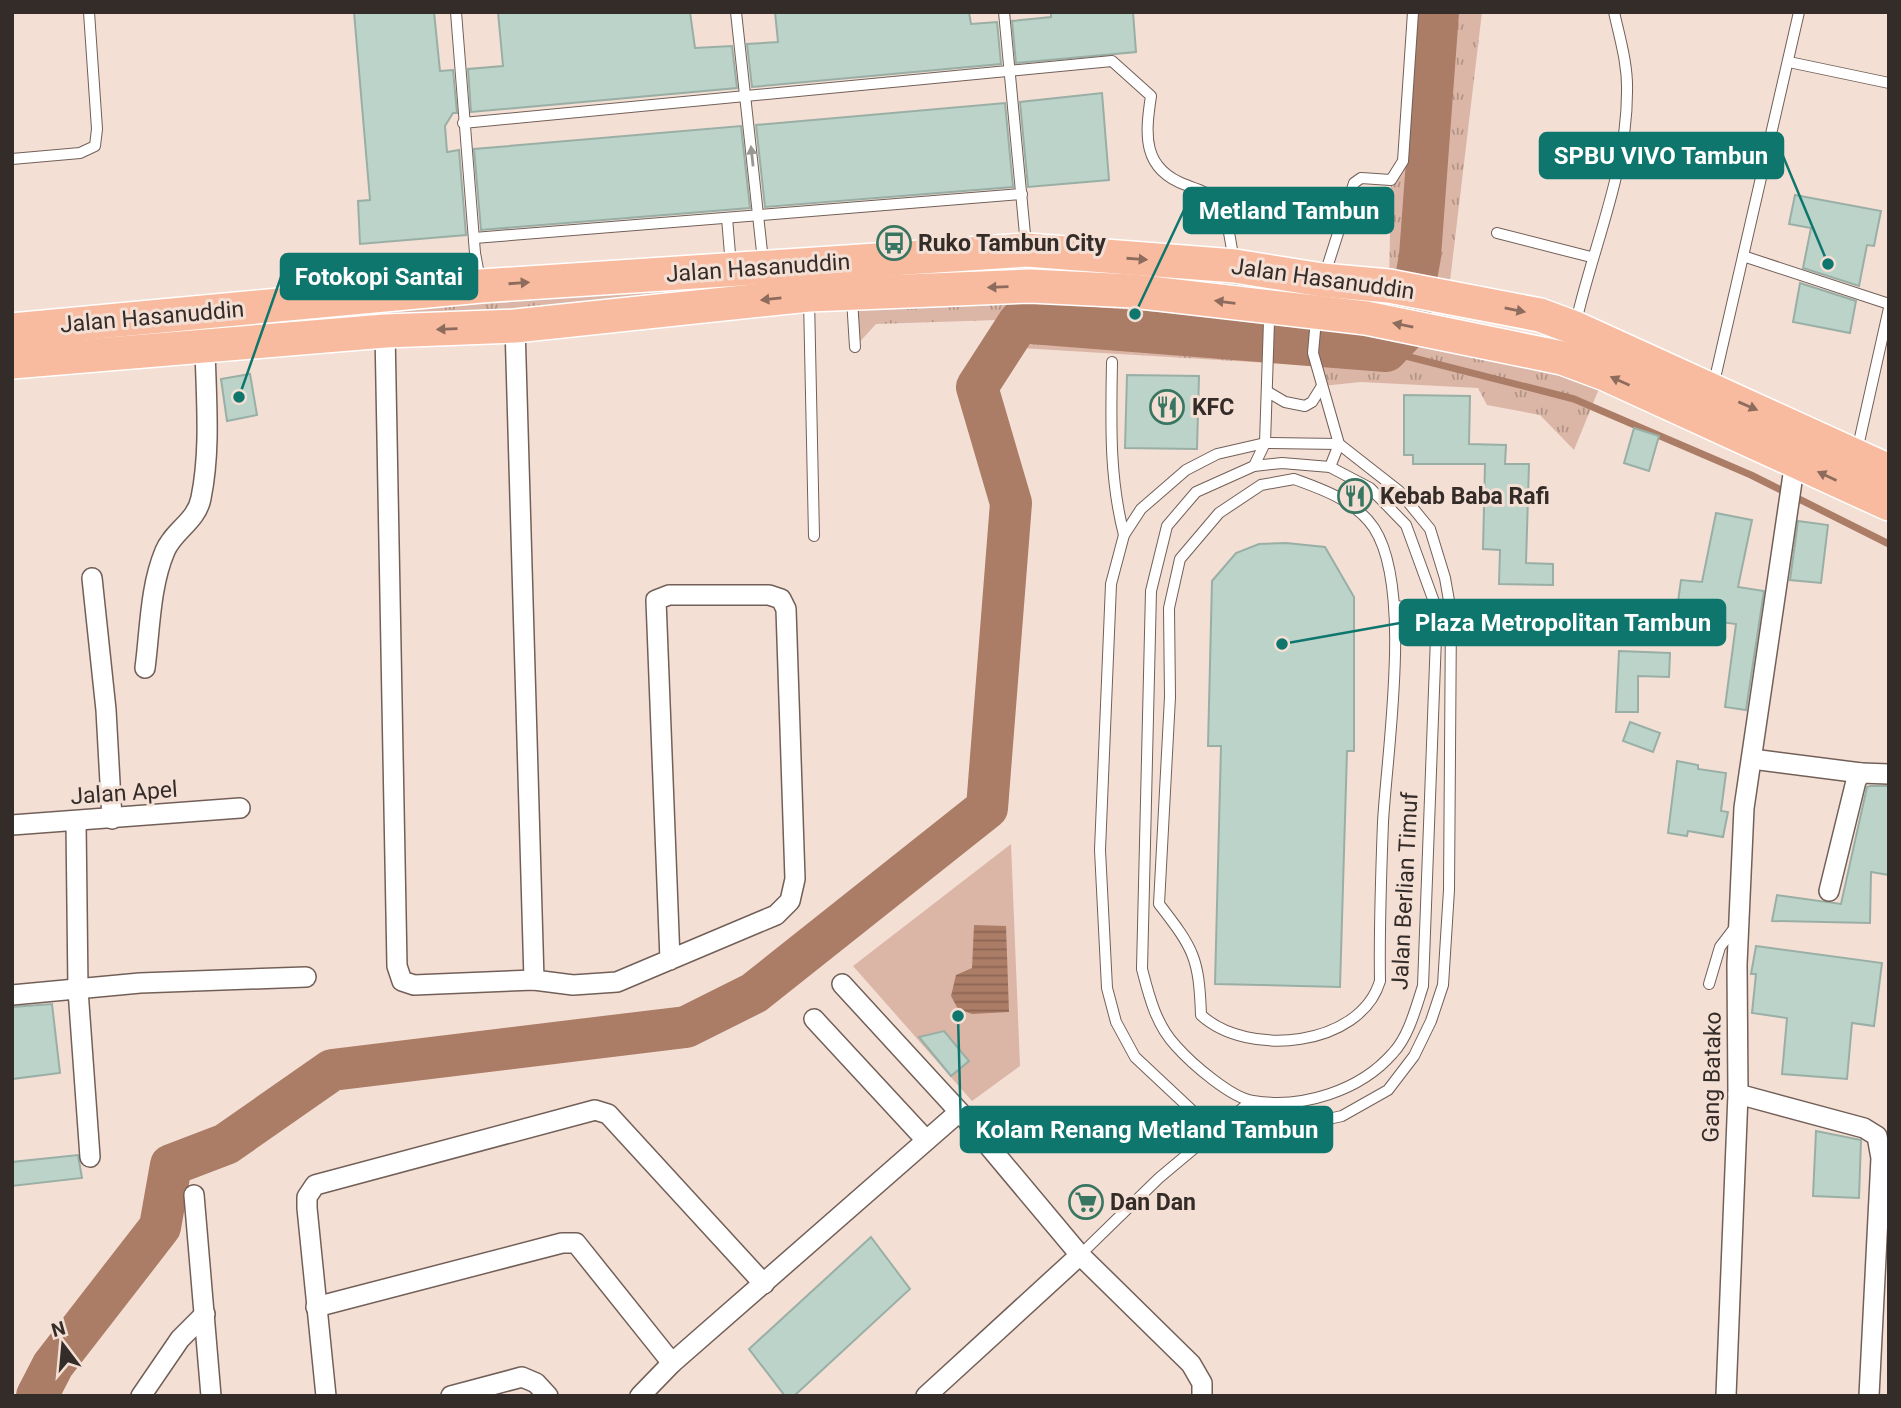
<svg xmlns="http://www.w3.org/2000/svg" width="1901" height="1408" font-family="Roboto,sans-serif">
<defs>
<pattern id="grass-tufts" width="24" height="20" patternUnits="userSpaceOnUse" patternTransform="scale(1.75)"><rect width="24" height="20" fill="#dbb6a6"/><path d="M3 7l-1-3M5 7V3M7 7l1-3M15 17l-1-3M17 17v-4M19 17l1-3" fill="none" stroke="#b29487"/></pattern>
<pattern id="water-rules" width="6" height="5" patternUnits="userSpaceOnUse" patternTransform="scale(1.75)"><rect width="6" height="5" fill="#ab7c66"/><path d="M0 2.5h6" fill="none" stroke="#8c6654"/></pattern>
</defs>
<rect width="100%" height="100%" fill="#f4dfd5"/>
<g fill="url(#grass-tufts)">
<path d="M1413 12H1482L1448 298 1389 286 1391 180 1403 161Z"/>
<path d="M1026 250 1279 274 1268 363 1003 347 997 320 876 324 855 347 852 293 205 347 12 330Z"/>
<path d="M1319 312 1605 374 1574 450 1540 415 1487 405 1478 388 1361 382 1322 386 1313 353Z"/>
</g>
<path fill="#dbb6a6" d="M1011 844 1020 1066 972 1101 853 966Z"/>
<path fill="url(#water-rules)" d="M974 925 1006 926 1009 1012 972 1014 958 1009 951 996 956 975 972 968Z"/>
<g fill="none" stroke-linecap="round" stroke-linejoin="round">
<path stroke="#ab7c66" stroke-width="7" d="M1386 351 1574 399 1751 475 1889 544"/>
<path stroke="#ab7c66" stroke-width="42" d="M37 1396 53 1365 160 1227 171 1165 226 1144 332 1070 686 1027 754 993 987 808 1011 503 977 387 1019 322 1386 351 1407 329 1420 256 1438 12"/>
</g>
<g fill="#bcd3c9" stroke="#99afa6" stroke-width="2">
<path d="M354 12H434L440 71 453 70 457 113H453L445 126 447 152 459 150 466 235 360 244 358 201 370 200Z"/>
<path d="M498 12H690L695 48 732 46 737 88 471 112 468 69 503 66Z"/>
<path d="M775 12H969L971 24 997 22 1001 64 752 87 747 44 778 42Z"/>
<path d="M1051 12H1133L1136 52 1016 63 1012 21 1051 17Z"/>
<path d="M1102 93 1109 180 1028 187 1020 102Z"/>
<path d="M1005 103 1013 187 765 207 756 125Z"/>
<path d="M741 126 750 208 481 230 474 149Z"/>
<path d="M1795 195 1881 211 1874 246 1867 245 1859 286 1803 268 1811 228 1789 224Z"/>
<path d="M1800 283 1856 301 1850 333 1793 322Z"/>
<path d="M250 374 257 415 227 421 221 379Z"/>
<path d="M1127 375 1199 376 1197 449 1125 448Z"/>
<path d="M1404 395 1470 396 1469 444 1506 445 1505 464H1529L1526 563 1553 564V585L1499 584 1500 550 1483 549 1485 464H1413V455H1404Z"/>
<path d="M1634 428 1659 436 1649 471 1624 463Z"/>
<path d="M1716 513 1752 520 1738 587 1764 591 1746 710 1725 707 1736 624 1676 616 1681 580 1702 582Z"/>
<path d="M1798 521 1828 525 1821 583 1790 580Z"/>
<path d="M1286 543 1325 547 1354 597V751H1347L1340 987 1215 984 1221 746H1208L1212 581 1236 553 1259 544Z"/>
<path d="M1619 651 1670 653 1669 677 1638 676V712H1616Z"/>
<path d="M1630 722 1660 733 1653 752 1623 741Z"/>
<path d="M1677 761 1698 765V769L1726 773 1721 811 1728 812 1723 837 1688 831 1687 836 1668 833Z"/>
<path d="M1870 786H1889V875L1871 872 1870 923 1772 921 1777 895 1841 904 1867 787Z"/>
<path d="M1756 946 1882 963 1874 1026 1852 1023 1847 1079 1782 1074 1787 1018 1752 1013 1756 974H1751Z"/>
<path d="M52 1004 60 1073 12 1079V1007Z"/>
<path d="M944 1031 969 1061 951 1076 919 1037Z"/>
<path d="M1816 1131 1861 1140 1859 1198 1813 1196Z"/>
<path d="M78 1155 82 1178 12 1186V1162Z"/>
<path d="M871 1237 910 1289 794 1396H785L749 1349Z"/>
</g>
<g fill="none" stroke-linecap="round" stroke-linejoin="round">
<g stroke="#726058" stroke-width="12">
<g id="lane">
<path d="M456 12 475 253 480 280"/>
<path d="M736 12 763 261"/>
<path d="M1004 12 1026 245"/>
<path d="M1789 62 1889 83"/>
<path d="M463 123 1112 61 1151 96C1145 135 1142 169 1186 185 1197 189 1211 193 1218 203 1229 218 1230 243 1234 260"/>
<path d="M12 159 80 153 95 146 97 129 89 12"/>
<path d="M727 218 731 266"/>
<path d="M1497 233 1591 257"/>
<path d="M474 238 1022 194"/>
<path d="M1743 256 1889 304"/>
<path d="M1324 277 1354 183 1361 178 1391 180 1403 161 1413 12"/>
<path d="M809 299 814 536"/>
<path d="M852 299 855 347"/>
<path d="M1316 319 1313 353 1339 444 1330 467"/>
<path d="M1576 322C1593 247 1627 171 1627 92 1628 65 1620 39 1614 12"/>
<path d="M1112 362C1111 422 1109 477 1124 535"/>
<path d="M1713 387 1799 12"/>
<path d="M1268 392 1285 402 1305 406 1312 402 1322 386"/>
<path d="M1265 443 1339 444 1399 491 1430 529 1445 578 1451 612 1449 890 1443 985 1431 1021 1414 1056 1388 1090 1342 1116 1243 1138 1215 1132 1135 1057 1116 1022 1107 988 1100 850 1111 584 1124 535 1141 509 1186 470 1217 454Z"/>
<path d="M1857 451 1889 308"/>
<path d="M1282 463 1330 467 1370 488 1406 525 1437 610 1423 986C1416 1007 1409 1036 1393 1053 1360 1091 1302 1109 1253 1101 1231 1098 1191 1063 1176 1046 1156 1025 1149 996 1142 969L1151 591 1167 526 1196 492 1254 466Z"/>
<path d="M1254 466 1265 443 1269 321 1279 277"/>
<path d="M1294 479C1322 489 1356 501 1374 528 1413 588 1387 750 1383 822 1381 875 1379 929 1380 981 1360 1047 1248 1058 1201 1015 1199 958 1194 949 1159 904L1170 697 1169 608 1180 559 1219 513 1261 485Z"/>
<path d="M1395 606 1443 611"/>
<path d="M1709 984 1720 947 1736 926"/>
<path d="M1080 1255 1159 1178 1251 1101"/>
</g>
</g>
<g stroke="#726058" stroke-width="22">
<g id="street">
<path d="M515 326 534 980"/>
<path d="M385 331 397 966 402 981 414 985 534 980 573 985 617 982 776 915 790 901 795 879 786 609 781 599 769 595H669L656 600 670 960"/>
<path d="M92 578 106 710 112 819"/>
<path d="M145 668C150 630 150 586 165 551 173 531 197 521 201 498 211 449 206 397 205 347"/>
<path d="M1752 759 1861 773"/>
<path d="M76 822 78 990 90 1157"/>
<path d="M12 825 240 808"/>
<path d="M1829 891 1856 781 1861 773 1889 774"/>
<path d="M842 984 966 1119 1080 1255 1191 1364 1202 1383V1396"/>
<path d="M12 995 140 983 306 977"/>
<path d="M814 1019 926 1140"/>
<path d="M1738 1094 1864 1128 1877 1136 1881 1158 1869 1396"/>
<path d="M194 1195 211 1396"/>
<path d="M316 1307 562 1243H576L672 1363"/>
<path d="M141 1396 180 1339 205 1314"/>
<path d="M326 1396 307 1208V1197L315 1185 595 1110 608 1114 764 1284"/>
<path d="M451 1396 522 1377 536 1383 548 1396"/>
<path d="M640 1396 672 1363 959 1112"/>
<path d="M926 1396 1080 1255"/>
<path d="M1726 1396 1738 1094 1737 964 1744 808 1795 461"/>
</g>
</g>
<g stroke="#fff" stroke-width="36">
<g id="highway">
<path d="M12 330 481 286 1027 250 1235 266 1322 280 1389 286 1540 315 1575 328 1889 471"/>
<path d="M12 362 385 331 515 326 809 295 1030 286 1133 291 1366 318 1562 358 1605 374 1889 504"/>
</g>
</g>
<use href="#lane" stroke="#fff" stroke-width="10"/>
<use href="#street" stroke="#fff" stroke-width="19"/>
<use href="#highway" stroke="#f9bb9f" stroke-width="33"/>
</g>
<defs><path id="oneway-solid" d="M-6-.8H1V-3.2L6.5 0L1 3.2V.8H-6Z" transform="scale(1.75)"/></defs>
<use fill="#9a9694" href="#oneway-solid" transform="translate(752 156) rotate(-96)"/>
<g fill="#8d6c5e">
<use href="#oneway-solid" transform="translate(1137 259) rotate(4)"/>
<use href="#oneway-solid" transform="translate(519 283) rotate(-4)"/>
<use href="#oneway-solid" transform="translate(998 287) rotate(178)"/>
<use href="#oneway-solid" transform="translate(771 299) rotate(174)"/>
<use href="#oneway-solid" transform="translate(1225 302) rotate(-173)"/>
<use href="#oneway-solid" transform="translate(1515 310) rotate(11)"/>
<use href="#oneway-solid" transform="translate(1403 325) rotate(-169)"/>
<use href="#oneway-solid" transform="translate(447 329) rotate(178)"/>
<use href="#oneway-solid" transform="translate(1620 381) rotate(-156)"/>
<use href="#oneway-solid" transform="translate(1748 406) rotate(23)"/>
<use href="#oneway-solid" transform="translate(1827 476) rotate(-155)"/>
</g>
<defs>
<g id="bus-ring" transform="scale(1.75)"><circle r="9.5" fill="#f4dfd5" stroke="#397662" stroke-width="1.5"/><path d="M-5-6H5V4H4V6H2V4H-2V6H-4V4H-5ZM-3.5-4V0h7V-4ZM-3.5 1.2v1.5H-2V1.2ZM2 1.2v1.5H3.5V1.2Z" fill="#397662"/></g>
<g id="restaurant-ring" transform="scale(1.75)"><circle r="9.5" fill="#f4dfd5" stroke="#397662" stroke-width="1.5"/><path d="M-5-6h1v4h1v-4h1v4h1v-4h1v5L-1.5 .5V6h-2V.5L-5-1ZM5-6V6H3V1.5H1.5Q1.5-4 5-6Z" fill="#397662"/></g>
<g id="supermarket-ring" transform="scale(1.75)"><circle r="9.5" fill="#f4dfd5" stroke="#397662" stroke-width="1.5"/><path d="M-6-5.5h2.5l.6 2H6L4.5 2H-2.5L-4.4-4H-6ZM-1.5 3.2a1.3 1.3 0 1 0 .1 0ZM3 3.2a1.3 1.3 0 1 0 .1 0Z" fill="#397662"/></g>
</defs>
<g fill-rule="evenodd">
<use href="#bus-ring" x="894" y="243"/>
<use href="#restaurant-ring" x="1167" y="407"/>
<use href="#restaurant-ring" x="1355" y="496"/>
<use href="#supermarket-ring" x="1086" y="1202"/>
</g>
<g text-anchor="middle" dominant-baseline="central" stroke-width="6" stroke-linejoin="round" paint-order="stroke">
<g font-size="23" font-weight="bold" fill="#342c28" stroke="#f4dfd5" text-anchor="start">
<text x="918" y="243">Ruko Tambun City</text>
<text x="1192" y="407">KFC</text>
<text x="1380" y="496">Kebab Baba Rafi</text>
<text x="1110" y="1202">Dan Dan</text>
</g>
<g font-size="23" fill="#342c28" stroke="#f4dfd5">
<text transform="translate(758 268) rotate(-4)">Jalan Hasanuddin</text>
<text transform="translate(1323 279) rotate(8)">Jalan Hasanuddin</text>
<text transform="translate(152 317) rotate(-5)">Jalan Hasanuddin</text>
<text transform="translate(124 793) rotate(-4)">Jalan Apel</text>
<text transform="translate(1405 891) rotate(-87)">Jalan Berlian Timuf</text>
<text transform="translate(1712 1077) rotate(-89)">Gang Batako</text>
</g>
</g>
<path fill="none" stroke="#0f766e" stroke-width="2.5" d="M1828 264L1783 156M1135 314L1184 210M239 397L281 277M1282 644L1400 623M958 1016L961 1130"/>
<g fill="#0f766e" stroke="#f4dfd5" stroke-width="2.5">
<circle cx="1828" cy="264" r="7"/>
<circle cx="1135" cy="314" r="7"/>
<circle cx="239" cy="397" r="7"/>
<circle cx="1282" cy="644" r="7"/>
<circle cx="958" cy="1016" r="7"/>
</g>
<g fill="#0f766e" stroke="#0f766e" stroke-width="2.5">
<rect x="1540" y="133" width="243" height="45" rx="7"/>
<rect x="1184" y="188" width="209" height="45" rx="7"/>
<rect x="281" y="254" width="196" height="45" rx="7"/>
<rect x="1400" y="600" width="325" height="45" rx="7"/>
<rect x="961" y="1107" width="371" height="45" rx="7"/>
</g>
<g font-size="24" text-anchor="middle" font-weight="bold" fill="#fff">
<text x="1661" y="164">SPBU VIVO Tambun</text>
<text x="1289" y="219">Metland Tambun</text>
<text x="379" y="285">Fotokopi Santai</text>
<text x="1563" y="631">Plaza Metropolitan Tambun</text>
<text x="1147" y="1138">Kolam Renang Metland Tambun</text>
</g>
<rect width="1901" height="1408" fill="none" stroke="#342c28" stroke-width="28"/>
<g transform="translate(63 1345) rotate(344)" stroke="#f4dfd5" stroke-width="5" paint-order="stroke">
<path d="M0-5L12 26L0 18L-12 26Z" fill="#342c28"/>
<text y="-10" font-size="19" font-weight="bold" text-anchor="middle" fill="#342c28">N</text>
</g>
</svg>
